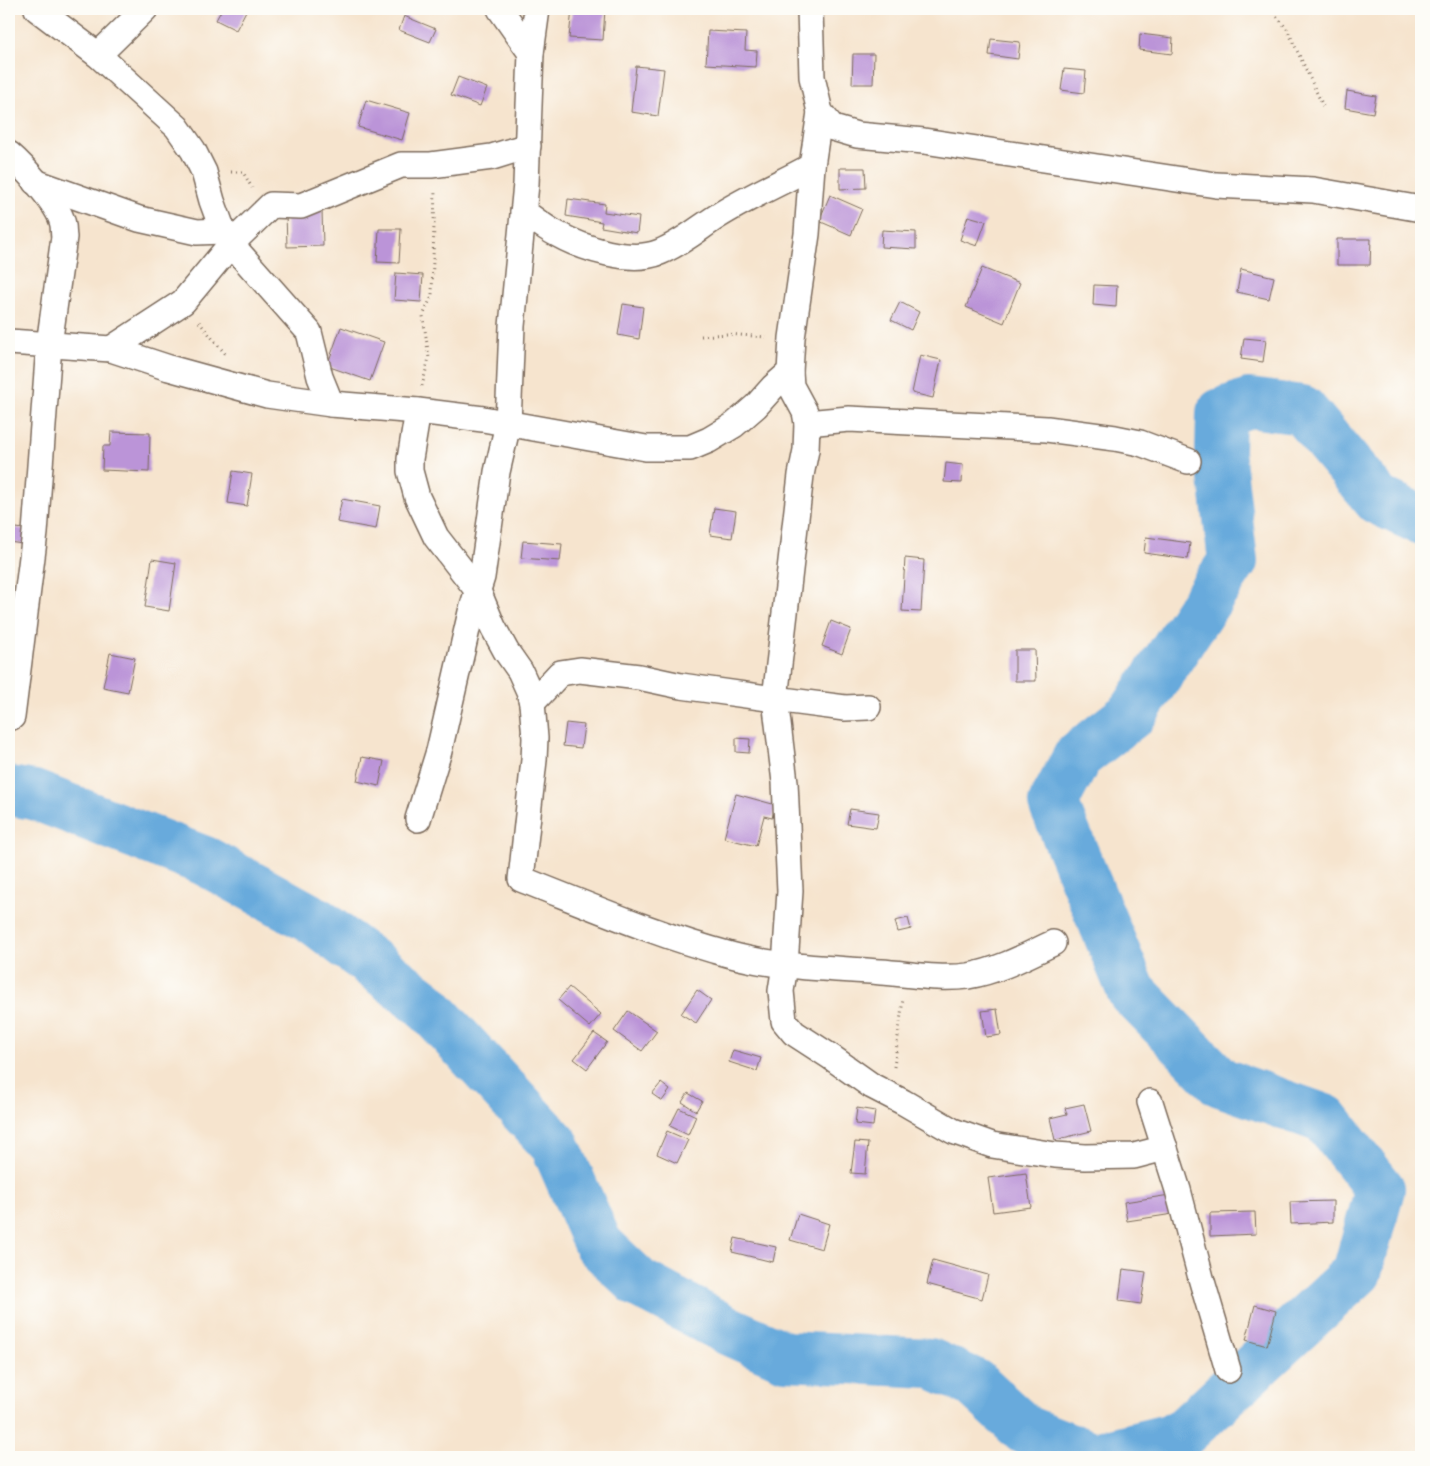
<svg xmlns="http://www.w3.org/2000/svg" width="1430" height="1466" font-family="Dekko,sans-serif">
<rect width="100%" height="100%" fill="#fdfcf7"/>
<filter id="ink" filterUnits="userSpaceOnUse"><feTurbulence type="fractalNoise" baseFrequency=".02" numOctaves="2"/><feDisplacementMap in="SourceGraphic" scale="10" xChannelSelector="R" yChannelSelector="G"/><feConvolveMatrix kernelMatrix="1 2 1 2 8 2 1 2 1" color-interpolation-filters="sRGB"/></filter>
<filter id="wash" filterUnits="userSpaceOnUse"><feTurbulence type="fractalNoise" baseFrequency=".0096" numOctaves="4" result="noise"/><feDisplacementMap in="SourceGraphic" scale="20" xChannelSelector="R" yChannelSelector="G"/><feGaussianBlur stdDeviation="1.12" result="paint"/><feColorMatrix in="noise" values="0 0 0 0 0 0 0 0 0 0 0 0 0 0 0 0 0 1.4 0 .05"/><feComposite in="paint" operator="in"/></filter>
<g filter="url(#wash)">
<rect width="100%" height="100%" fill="#f6e4ce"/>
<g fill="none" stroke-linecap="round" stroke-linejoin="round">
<g stroke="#68aadc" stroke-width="50">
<path d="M9 791 34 795 205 861 317 922 424 1003 555 1145 598 1244 639 1283 729 1331 785 1356 930 1363 974 1383 1025 1430 1094 1457"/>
<path d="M1094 1457 1180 1436 1357 1272 1380 1189 1325 1119 1220 1082 1132 992 1053 803 1078 756 1132 714 1233 561 1220 452 1221 413 1249 403 1302 410 1378 500 1421 520"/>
</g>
</g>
<g id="blocks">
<g fill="#bb94d8">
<path d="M222 9H247L236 30 216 20Z"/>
<path d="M572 9H605L603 40 569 38Z"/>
<path d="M404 16 436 29 430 42 399 30Z"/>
<path d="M708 31 746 33 745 50 757 51 756 67 706 64Z"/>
<path d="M1140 34 1173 38 1172 54 1139 50Z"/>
<path d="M991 39 1020 42 1018 59 989 55Z"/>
<path d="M853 54H874L873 84H852Z"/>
<path d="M636 66 664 69 658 116 631 112Z"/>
<path d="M1064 69 1086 71 1084 93 1061 90Z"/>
<path d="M458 77 487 88 480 106 451 95Z"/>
<path d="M1347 91 1376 96 1373 113 1345 108Z"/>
<path d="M366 100 410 113 402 140 358 127Z"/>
<path d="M840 168H865L866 188 840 189Z"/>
<path d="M830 195 862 209 851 235 819 221Z"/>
<path d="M568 199 605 204 604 212 639 217 637 233 601 227 602 222 566 216Z"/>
<path d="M322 210 323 246 287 247 286 212Z"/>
<path d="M968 216 986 221 977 246 960 240Z"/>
<path d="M379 229H401L399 263 377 262Z"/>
<path d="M882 230 916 232V249L881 247Z"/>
<path d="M1337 239H1371L1370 265H1337Z"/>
<path d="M982 268 1020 283 1004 323 966 307Z"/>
<path d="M1241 269 1274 277 1269 299 1237 292Z"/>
<path d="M396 273 423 275 421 302 394 300Z"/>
<path d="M1094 285 1117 286 1116 307 1093 305Z"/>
<path d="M900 302 919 312 911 330 891 320Z"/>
<path d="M623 304 643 307 639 339 618 335Z"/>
<path d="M341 327 384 342 370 381 327 366Z"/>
<path d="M1244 338 1266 340 1263 362 1241 359Z"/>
<path d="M920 355 941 360 933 398 912 393Z"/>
<path d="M111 432 150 433 149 472 102 470 103 446H110Z"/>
<path d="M946 463 963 465 962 483 944 482Z"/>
<path d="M233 471 252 474 247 506 228 503Z"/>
<path d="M342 499 380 506 376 529 337 522Z"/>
<path d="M714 508 736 511 732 538 710 535Z"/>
<path d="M9 527 31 530 29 545 9 542Z"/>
<path d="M1146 537 1190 543 1188 559 1144 553Z"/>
<path d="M523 541 562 544 560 561 521 558Z"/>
<path d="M905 558 924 560 921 612 902 611Z"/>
<path d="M152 559 176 563 169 611 145 607Z"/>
<path d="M831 621 851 629 842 654 822 646Z"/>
<path d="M1015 650H1035L1036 681H1015Z"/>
<path d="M110 653 135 658 128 692 103 687Z"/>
<path d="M566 723 584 725 581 748 563 746Z"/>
<path d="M736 738 750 739 749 753 736 752Z"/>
<path d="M362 757 384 761 379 786 357 781Z"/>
<path d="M736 794 776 805 772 818 764 816 756 846 724 838Z"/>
<path d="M850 809 879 813 876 828 847 824Z"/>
<path d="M908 918 911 929 898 932 895 921Z"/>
<path d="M569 987 601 1014 590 1027 558 1000Z"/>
<path d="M697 990 711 1000 696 1023 681 1014Z"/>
<path d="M997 1009 1001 1035 986 1037 982 1011Z"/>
<path d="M628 1011 657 1031 642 1051 614 1031Z"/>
<path d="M594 1033 607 1042 587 1069 574 1059Z"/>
<path d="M733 1050 761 1058 757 1071 729 1062Z"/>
<path d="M661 1083 670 1090 662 1101 652 1094Z"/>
<path d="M688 1093 702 1101 696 1111 682 1102Z"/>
<path d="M1084 1104 1091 1131 1055 1140 1050 1118 1067 1114 1065 1108Z"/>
<path d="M679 1108 696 1116 688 1135 670 1126Z"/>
<path d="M857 1108 875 1111 873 1126 855 1124Z"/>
<path d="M667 1131 688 1140 677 1163 657 1154Z"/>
<path d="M855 1142 868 1143 865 1174 851 1173Z"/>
<path d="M1026 1173 1031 1207 993 1212 988 1178Z"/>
<path d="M1170 1195 1173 1214 1127 1221 1124 1202Z"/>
<path d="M1333 1201V1222L1291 1224 1290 1202Z"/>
<path d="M1255 1212 1256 1234 1210 1236V1213Z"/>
<path d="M798 1214 829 1224 822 1249 790 1240Z"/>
<path d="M735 1238 776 1247 773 1262 732 1252Z"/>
<path d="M933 1260 988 1275 982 1299 927 1284Z"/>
<path d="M1123 1269 1146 1272 1141 1304 1119 1301Z"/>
<path d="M1255 1305 1276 1311 1267 1346 1246 1340Z"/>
</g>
</g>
</g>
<g filter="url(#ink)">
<use href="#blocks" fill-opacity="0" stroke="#7c6b5c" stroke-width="1"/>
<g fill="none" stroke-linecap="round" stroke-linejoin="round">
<g stroke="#7c6b5c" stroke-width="28">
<g id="street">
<path d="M37 9 98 55 177 127 193 150 204 172 212 201 223 231 231 244 309 332 320 377 331 404"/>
<path d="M500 9 531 53"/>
<path d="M810 9 812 77 820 112 833 128 857 135 924 141 1216 185 1313 190 1421 209"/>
<path d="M98 55 145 9"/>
<path d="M820 112 812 166 807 234 792 338 790 372 791 386 805 412 807 423 806 450 801 475 775 699 785 782 790 891 785 965 781 991 784 1021 794 1033 831 1057 872 1086 903 1102 953 1131 992 1145 1055 1155 1085 1157 1134 1156 1165 1148"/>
<path d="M9 154C23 166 57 203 62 221 64 226 63 232 64 237L49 345 35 533 12 717"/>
<path d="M35 182 139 219 197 232 223 231"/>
<path d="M523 211C534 219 545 228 557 234 584 249 631 264 660 252 682 243 699 228 718 216 748 197 781 183 812 166"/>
<path d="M9 342 111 349 169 368 267 395 331 404 418 411 483 419 646 448H690L709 440 734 425 756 406 773 387 790 372"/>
<path d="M111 349 183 302 231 244 271 205 301 206 401 165H431L492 157 528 146"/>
<path d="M418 411 410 459V471L417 497 436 537 478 591 493 627 506 651 520 671 529 691 532 703 535 738 534 760 521 879C590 906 659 936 731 955 780 968 831 968 881 972 910 974 939 980 968 976 998 971 1026 956 1053 943"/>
<path d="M807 423 849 419 1047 429 1115 438 1140 443 1188 461"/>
<path d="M532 703 560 673 580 670 639 677 681 686 775 699 845 708 868 707"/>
<path d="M418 819 439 751 471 612 482 577 497 472 508 424 512 326 526 184 531 53 537 9"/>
<path d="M1150 1102 1178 1190 1201 1278 1228 1370"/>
</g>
</g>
<g stroke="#7c6b5c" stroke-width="3" stroke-dasharray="1 4" stroke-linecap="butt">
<path d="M1271 9 1287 29 1323 106"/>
<path d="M231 172H243L252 188"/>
<path d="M199 322 227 356"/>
<path d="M701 336 727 334 766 337"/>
<path d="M422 386 429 358 423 316 432 295 435 190"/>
<path d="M894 1067 903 999"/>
</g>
<use href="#street" stroke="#fff" stroke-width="25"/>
</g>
</g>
<rect width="1430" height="1466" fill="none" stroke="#fdfcf7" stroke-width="30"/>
</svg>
